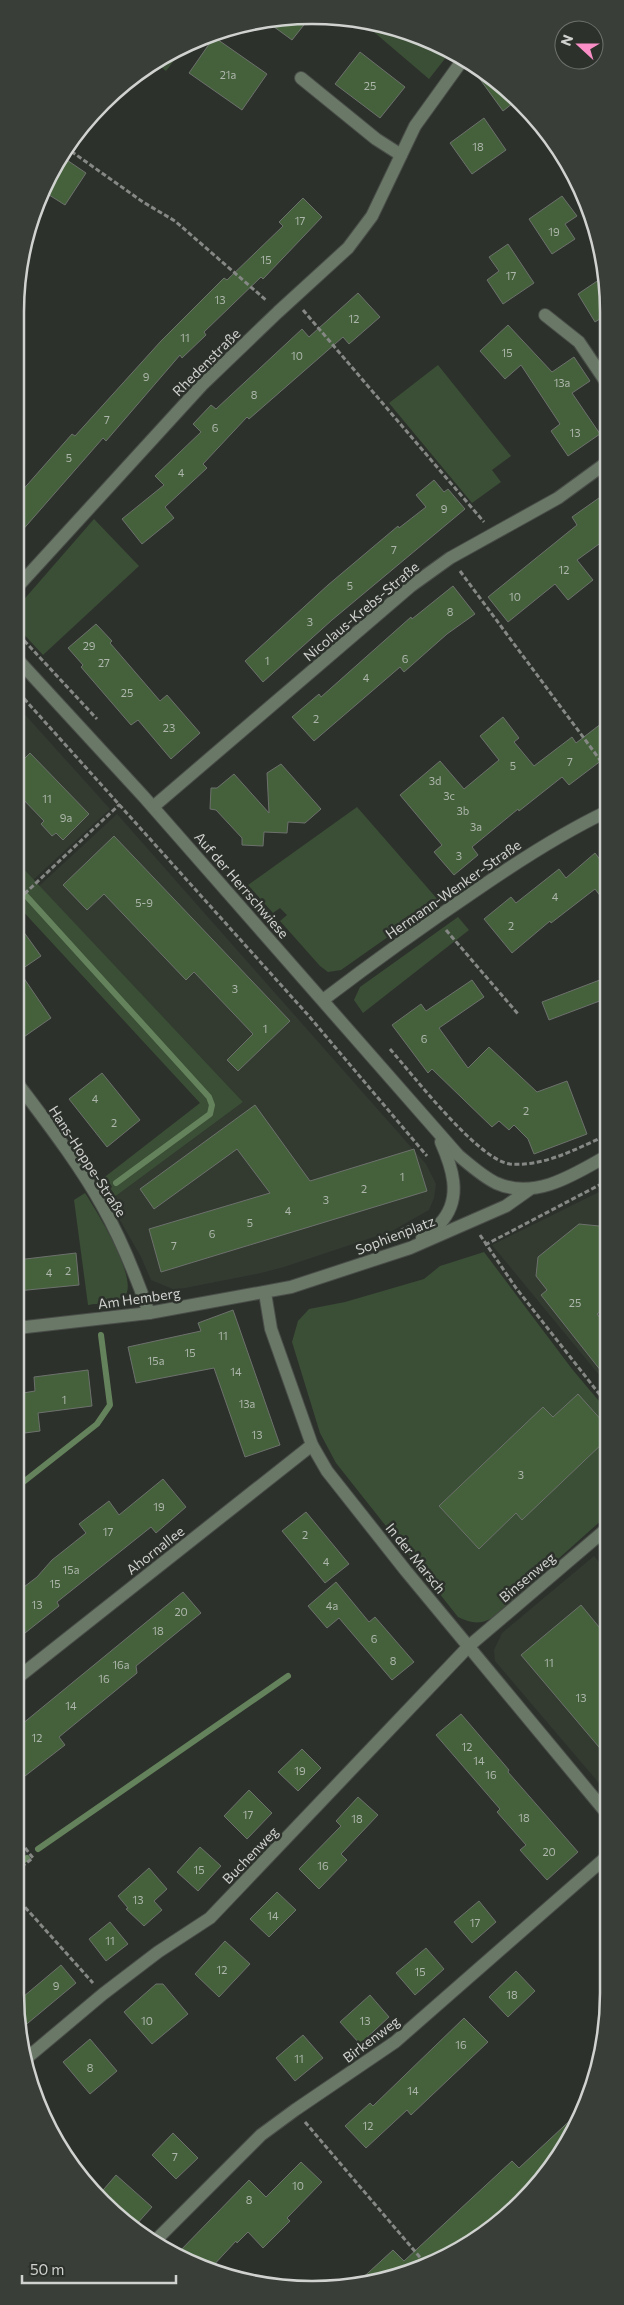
<svg xmlns="http://www.w3.org/2000/svg" width="624" height="2305" font-family="Commissioner,sans-serif">
<rect width="100%" height="100%" fill="#2d312c"/>
<g fill="#333b31">
<path d="M19 708 110 809 33 880 19 864Z"/>
<path d="M117 814 426 1164 436 1184 434 1198 429 1210 392 1231 284 1267 261 1273 175 1290 151 1280 141 1257 109 1201 243 1102 39 886Z"/>
<path d="M605 1189V1382L492 1245Z"/>
<path d="M594 1556 604 1568V1789L495 1661 494 1650 502 1633Z"/>
</g>
<g fill="#3b4e36">
<path d="M361 21H370L451 51 429 79Z"/>
<path d="M182 50 166 71 155 62Z"/>
<path d="M438 365 511 456 492 470 501 482 472 503 389 403Z"/>
<path d="M94 519 139 566 43 655 19 629 20 604Z"/>
<path d="M357 807 439 901 341 970 328 972 320 966 280 921 287 915 280 908 273 913 248 885Z"/>
<path d="M19 864 243 1102 109 1201 97 1183 200 1103 19 907Z"/>
<path d="M458 917 469 930 363 1013 354 1000 360 987Z"/>
<path d="M85 1193C96 1210 139 1279 125 1296 118 1304 98 1303 88 1305L74 1200Z"/>
<path d="M484 1252 572 1369 604 1407V1518L492 1618C479 1625 471 1623 458 1617L336 1463 320 1433 292 1342 298 1321 309 1309 345 1302 424 1279 440 1266Z"/>
</g>
<g fill="none" stroke-linecap="round" stroke-linejoin="round">
<g stroke="#64825b" stroke-width="6">
<path d="M19 888 209 1097 212 1105 210 1114 116 1183"/>
<path d="M17 1487 97 1424 110 1405 101 1335"/>
<path d="M38 1849 288 1676"/>
<path d="M15 1866 27 1858"/>
</g>
</g>
<g fill="#44613c" stroke="#6d716c">
<path d="M266 21H307L292 40Z"/>
<path d="M214 37 267 74 242 110 189 73Z"/>
<path d="M360 52 405 87 380 118 335 84Z"/>
<path d="M477 68 509 92 518 99 503 111 474 71Z"/>
<path d="M484 118 506 150 472 174 450 143Z"/>
<path d="M61 156 86 173 65 205 46 193Z"/>
<path d="M562 196 577 216 565 224 575 239 552 254 529 219Z"/>
<path d="M303 198 322 217 263 279 261 277 204 332 206 335 182 358 180 355 106 441 103 438 20 533V493L72 434 75 436 161 341 224 278 227 280 283 226 279 222Z"/>
<path d="M508 244 534 283 503 304 487 280 499 271 489 257Z"/>
<path d="M606 275V315L595 322 578 294Z"/>
<path d="M358 293 380 317 349 344 343 337 249 419 247 417 203 464 207 468 165 507 174 518 142 544 122 519 164 485 155 476 201 432 193 424 211 405 216 409 302 329 309 337Z"/>
<path d="M508 325 552 372 574 357 590 381 572 393 600 434 568 456 551 431 560 424 521 365 505 379 480 351Z"/>
<path d="M434 480 444 492 448 489 465 509 332 620 263 682 245 661 328 585 398 526 399 528 426 507 416 495Z"/>
<path d="M606 493V539L577 560 593 580 568 600 555 584 508 622 488 597 577 525 572 517Z"/>
<path d="M453 586 475 614 447 634 404 672 400 667 314 741 292 717 319 694 321 697 411 617 412 619Z"/>
<path d="M96 624 112 641 110 643 160 701 167 695 200 733 171 759 138 720 131 725 81 667 83 665 68 648Z"/>
<path d="M503 717 519 738 514 742 534 766 572 737 576 743 606 720V757L569 785 562 777 519 811 518 809 472 847 478 855 454 875 434 852 442 845 400 795 440 761 464 789 499 760 480 736Z"/>
<path d="M30 753 89 814 63 840 56 833 52 836 41 824 44 821 19 795V764Z"/>
<path d="M281 764 321 809 305 823 288 822 287 833 264 832 263 846 242 845V838L216 810 210 809 211 788H217L234 774 269 813 267 773Z"/>
<path d="M114 836 290 1021 238 1071 227 1060 253 1034 194 972 186 980 104 894 87 910 63 885Z"/>
<path d="M595 853 605 866V902L595 889 551 923 550 921 512 953 484 919 511 897 516 903 559 869 566 878Z"/>
<path d="M18 924 41 956 19 971 51 1018 18 1041Z"/>
<path d="M605 978V999L549 1020 542 1002Z"/>
<path d="M472 980 484 997 439 1028 468 1068 489 1047 537 1092 567 1081 587 1134 534 1154 528 1139 514 1125 509 1130 499 1121 492 1127 432 1069 428 1073 392 1025 421 1004 426 1011Z"/>
<path d="M102 1073 140 1120 107 1147 69 1099Z"/>
<path d="M255 1105 310 1181 414 1149 427 1191 161 1272 149 1229 270 1193 237 1149 154 1209 140 1189Z"/>
<path d="M579 1224 599 1226 605 1233V1308L597 1314 605 1324V1376L541 1295 547 1290 536 1276 538 1257Z"/>
<path d="M76 1253 79 1285 17 1291V1260Z"/>
<path d="M233 1310 280 1445 245 1457 214 1368 136 1383 128 1347 201 1331 198 1323Z"/>
<path d="M88 1370 92 1406 38 1413 40 1431 17 1434V1394L35 1391 34 1377Z"/>
<path d="M578 1394 604 1423V1442L522 1520 516 1513 479 1549 439 1506 543 1407 553 1417Z"/>
<path d="M163 1479 186 1507 156 1533 151 1527 57 1602 59 1606 25 1633 16 1622V1593L37 1577 52 1560 86 1533 79 1524 109 1501 119 1515Z"/>
<path d="M306 1512 349 1564 325 1583 282 1531Z"/>
<path d="M336 1582 369 1622 375 1617 414 1662 392 1680 339 1618 327 1628 308 1606Z"/>
<path d="M183 1592 201 1613 136 1666 137 1673 59 1737 65 1745 16 1783V1729Z"/>
<path d="M581 1605 604 1633V1753L521 1655Z"/>
<path d="M461 1714 509 1770 508 1772 578 1852 547 1880 520 1850 526 1845 497 1812 500 1809 436 1735Z"/>
<path d="M302 1749 321 1768 298 1791 278 1772Z"/>
<path d="M249 1790 272 1813 247 1839 224 1816Z"/>
<path d="M358 1797 378 1815 341 1854 347 1860 319 1889 299 1869 341 1826 336 1821Z"/>
<path d="M200 1847 221 1866 198 1891 177 1872Z"/>
<path d="M149 1868 167 1889 154 1901 162 1910 144 1926 126 1909 128 1908 118 1896Z"/>
<path d="M277 1892 296 1910 269 1937 250 1919Z"/>
<path d="M479 1901 496 1922 472 1943 454 1922Z"/>
<path d="M110 1922 128 1944 106 1961 89 1939Z"/>
<path d="M225 1941 250 1964 219 1997 195 1974Z"/>
<path d="M426 1948 444 1969 415 1995 396 1973Z"/>
<path d="M61 1965 76 1983 22 2028 17 2002Z"/>
<path d="M516 1971 535 1991 508 2017 489 1997Z"/>
<path d="M156 1984H163L188 2014 152 2044 124 2012Z"/>
<path d="M370 1995 389 2017 360 2044 340 2022Z"/>
<path d="M464 2018 488 2042 411 2115 407 2110 366 2148 345 2126 370 2103 373 2106Z"/>
<path d="M303 2035 323 2058 295 2081 276 2058Z"/>
<path d="M90 2039 117 2071 90 2094 63 2062Z"/>
<path d="M578 2113 559 2158 493 2229 389 2280 357 2283 393 2250 404 2261 512 2161 519 2168Z"/>
<path d="M173 2133 198 2158 176 2179 152 2155Z"/>
<path d="M301 2162 322 2182 287 2218 290 2221 263 2248 248 2232 237 2243 236 2241 211 2268 181 2259 176 2255 249 2180 266 2197Z"/>
<path d="M116 2175 152 2207 136 2225 98 2196Z"/>
</g>
<g fill="none" stroke-linecap="round" stroke-linejoin="round">
<g stroke="#4a4e49" stroke-width="14">
<g id="minor">
<path d="M301 78 376 139 401 155"/>
<path d="M545 315 579 342 606 382"/>
<path d="M20 584 202 385 278 312 348 248 372 216 415 126 464 58"/>
<path d="M19 661 144 797 458 1155C470 1165 482 1176 496 1183 534 1200 572 1176 605 1157"/>
<path d="M153 807 411 586 450 558 558 498 606 463"/>
<path d="M323 1000C373 962 423 926 475 891 517 862 560 834 606 812"/>
<path d="M18 1084C48 1124 79 1164 103 1207 122 1241 136 1276 149 1313"/>
<path d="M422 1238C428 1232 438 1227 443 1220 462 1196 452 1167 441 1142"/>
<path d="M265 1293 271 1329 312 1445 327 1471 406 1571 604 1810"/>
<path d="M17 1328 149 1313 291 1287 410 1248 506 1206 530 1189"/>
<path d="M16 1679 312 1445"/>
<path d="M28 2057 103 1994 158 1952 210 1918 469 1646 604 1531"/>
<path d="M156 2240 261 2135 295 2110 395 2042 604 1859"/>
</g>
</g>
<g stroke="#858884" stroke-width="3" stroke-dasharray="5 2.5" stroke-linecap="butt">
<path d="M65 147 143 202 175 221 267 301"/>
<path d="M303 310 484 522"/>
<path d="M460 571 606 768"/>
<path d="M19 635 97 719"/>
<path d="M19 693 308 1015 427 1156"/>
<path d="M19 899 120 804"/>
<path d="M446 930 518 1014"/>
<path d="M390 1049C413 1075 478 1160 510 1164 543 1167 576 1149 605 1136"/>
<path d="M393 1234 410 1226"/>
<path d="M480 1235 516 1288 604 1400"/>
<path d="M485 1245 605 1182"/>
<path d="M15 1871 33 1858 16 1836"/>
<path d="M15 1896 93 1983"/>
<path d="M305 2122 424 2262"/>
</g>
<use href="#minor" stroke="#6a7867" stroke-width="12"/>
</g>
<g text-anchor="middle" dominant-baseline="central" stroke-width="5" stroke-linejoin="round" paint-order="stroke">
<g font-size="11" fill="#adb6aa">
<text x="228" y="74">21a</text>
<text x="370" y="85">25</text>
<text x="478" y="146">18</text>
<text x="300" y="220">17</text>
<text x="554" y="231">19</text>
<text x="266" y="259">15</text>
<text x="511" y="275">17</text>
<text x="220" y="299">13</text>
<text x="354" y="318">12</text>
<text x="185" y="337">11</text>
<text x="507" y="352">15</text>
<text x="297" y="355">10</text>
<text x="146" y="376">9</text>
<text x="562" y="382">13a</text>
<text x="254" y="394">8</text>
<text x="107" y="419">7</text>
<text x="215" y="427">6</text>
<text x="575" y="432">13</text>
<text x="69" y="457">5</text>
<text x="181" y="472">4</text>
<text x="444" y="508">9</text>
<text x="394" y="549">7</text>
<text x="564" y="569">12</text>
<text x="350" y="585">5</text>
<text x="515" y="596">10</text>
<text x="450" y="611">8</text>
<text x="310" y="621">3</text>
<text x="89" y="645">29</text>
<text x="405" y="658">6</text>
<text x="267" y="660">1</text>
<text x="104" y="662">27</text>
<text x="366" y="677">4</text>
<text x="127" y="692">25</text>
<text x="316" y="718">2</text>
<text x="169" y="727">23</text>
<text x="570" y="761">7</text>
<text x="513" y="765">5</text>
<text x="435" y="780">3d</text>
<text x="449" y="795">3c</text>
<text x="47" y="798">11</text>
<text x="463" y="810">3b</text>
<text x="66" y="817">9a</text>
<text x="476" y="826">3a</text>
<text x="459" y="855">3</text>
<text x="555" y="896">4</text>
<text x="144" y="902">5-9</text>
<text x="511" y="925">2</text>
<text x="235" y="988">3</text>
<text x="265" y="1028">1</text>
<text x="424" y="1038">6</text>
<text x="95" y="1098">4</text>
<text x="526" y="1110">2</text>
<text x="114" y="1122">2</text>
<text x="402" y="1176">1</text>
<text x="364" y="1188">2</text>
<text x="326" y="1199">3</text>
<text x="288" y="1210">4</text>
<text x="250" y="1222">5</text>
<text x="212" y="1233">6</text>
<text x="174" y="1245">7</text>
<text x="68" y="1270">2</text>
<text x="49" y="1272">4</text>
<text x="575" y="1302">25</text>
<text x="223" y="1335">11</text>
<text x="190" y="1352">15</text>
<text x="156" y="1360">15a</text>
<text x="236" y="1371">14</text>
<text x="64" y="1399">1</text>
<text x="247" y="1403">13a</text>
<text x="257" y="1434">13</text>
<text x="521" y="1474">3</text>
<text x="159" y="1506">19</text>
<text x="108" y="1531">17</text>
<text x="305" y="1534">2</text>
<text x="326" y="1561">4</text>
<text x="71" y="1569">15a</text>
<text x="55" y="1583">15</text>
<text x="37" y="1604">13</text>
<text x="332" y="1605">4a</text>
<text x="181" y="1611">20</text>
<text x="158" y="1630">18</text>
<text x="374" y="1638">6</text>
<text x="393" y="1660">8</text>
<text x="549" y="1662">11</text>
<text x="121" y="1664">16a</text>
<text x="104" y="1678">16</text>
<text x="581" y="1697">13</text>
<text x="71" y="1705">14</text>
<text x="37" y="1737">12</text>
<text x="467" y="1746">12</text>
<text x="479" y="1760">14</text>
<text x="300" y="1770">19</text>
<text x="491" y="1774">16</text>
<text x="248" y="1814">17</text>
<text x="524" y="1817">18</text>
<text x="357" y="1818">18</text>
<text x="549" y="1851">20</text>
<text x="323" y="1865">16</text>
<text x="199" y="1869">15</text>
<text x="138" y="1899">13</text>
<text x="273" y="1915">14</text>
<text x="475" y="1922">17</text>
<text x="110" y="1940">11</text>
<text x="222" y="1969">12</text>
<text x="420" y="1971">15</text>
<text x="56" y="1985">9</text>
<text x="512" y="1994">18</text>
<text x="147" y="2020">10</text>
<text x="365" y="2020">13</text>
<text x="461" y="2044">16</text>
<text x="299" y="2058">11</text>
<text x="90" y="2067">8</text>
<text x="413" y="2090">14</text>
<text x="368" y="2125">12</text>
<text x="175" y="2156">7</text>
<text x="298" y="2185">10</text>
<text x="249" y="2199">8</text>
</g>
<g font-size="14" fill="#d0d2cf" stroke="#2d312c">
<text transform="translate(206 362) rotate(-45)">Rhedenstraße</text>
<text transform="translate(361 611) rotate(-40)">Nicolaus-Krebs-Straße</text>
<text transform="translate(242 885) rotate(49)">Auf der Herrschwiese</text>
<text transform="translate(453 889) rotate(-35)">Hermann-Wenker-Straße</text>
<text transform="translate(88 1161) rotate(57)">Hans-Hoppe-Straße</text>
<text transform="translate(395 1235) rotate(-21)">Sophienplatz</text>
<text transform="translate(139 1298) rotate(-8)">Am Hemberg</text>
<text transform="translate(155 1550) rotate(-38)">Ahornallee</text>
<text transform="translate(416 1558) rotate(51)">In der Marsch</text>
<text transform="translate(527 1577) rotate(-40)">Binsenweg</text>
<text transform="translate(250 1855) rotate(-46)">Buchenweg</text>
<text transform="translate(371 2039) rotate(-37)">Birkenweg</text>
</g>
</g>
<path d="M0 0H624V2305H0ZM312 24H312A288 288 0 0 1 600 312V1993A288 288 0 0 1 312 2281H312A288 288 0 0 1 24 1993V312A288 288 0 0 1 312 24Z" fill="#3a3e39" fill-rule="evenodd"/>
<path fill="none" stroke="#d0d2cf" stroke-width="2.5" d="M312 24H312A288 288 0 0 1 600 312V1993A288 288 0 0 1 312 2281H312A288 288 0 0 1 24 1993V312A288 288 0 0 1 312 24Z"/>
<g transform="translate(579 45) rotate(291)"><circle r="24" fill="#2d312c" stroke="#6e716d"/>
<path d="M0-4L9 19L0 12L-9 19Z" fill="#fa8fc7"/>
<text y="-8" font-size="14" font-weight="bold" text-anchor="middle" fill="#d0d2cf">N</text>
</g>
<path d="M22 2275v8h154v-8" fill="none" stroke="#d0d2cf" stroke-width="2.5"/>
<text x="30" y="2275" font-size="15" fill="#d0d2cf" stroke="#2d312c" stroke-width="4" paint-order="stroke">50 m</text>
</svg>
